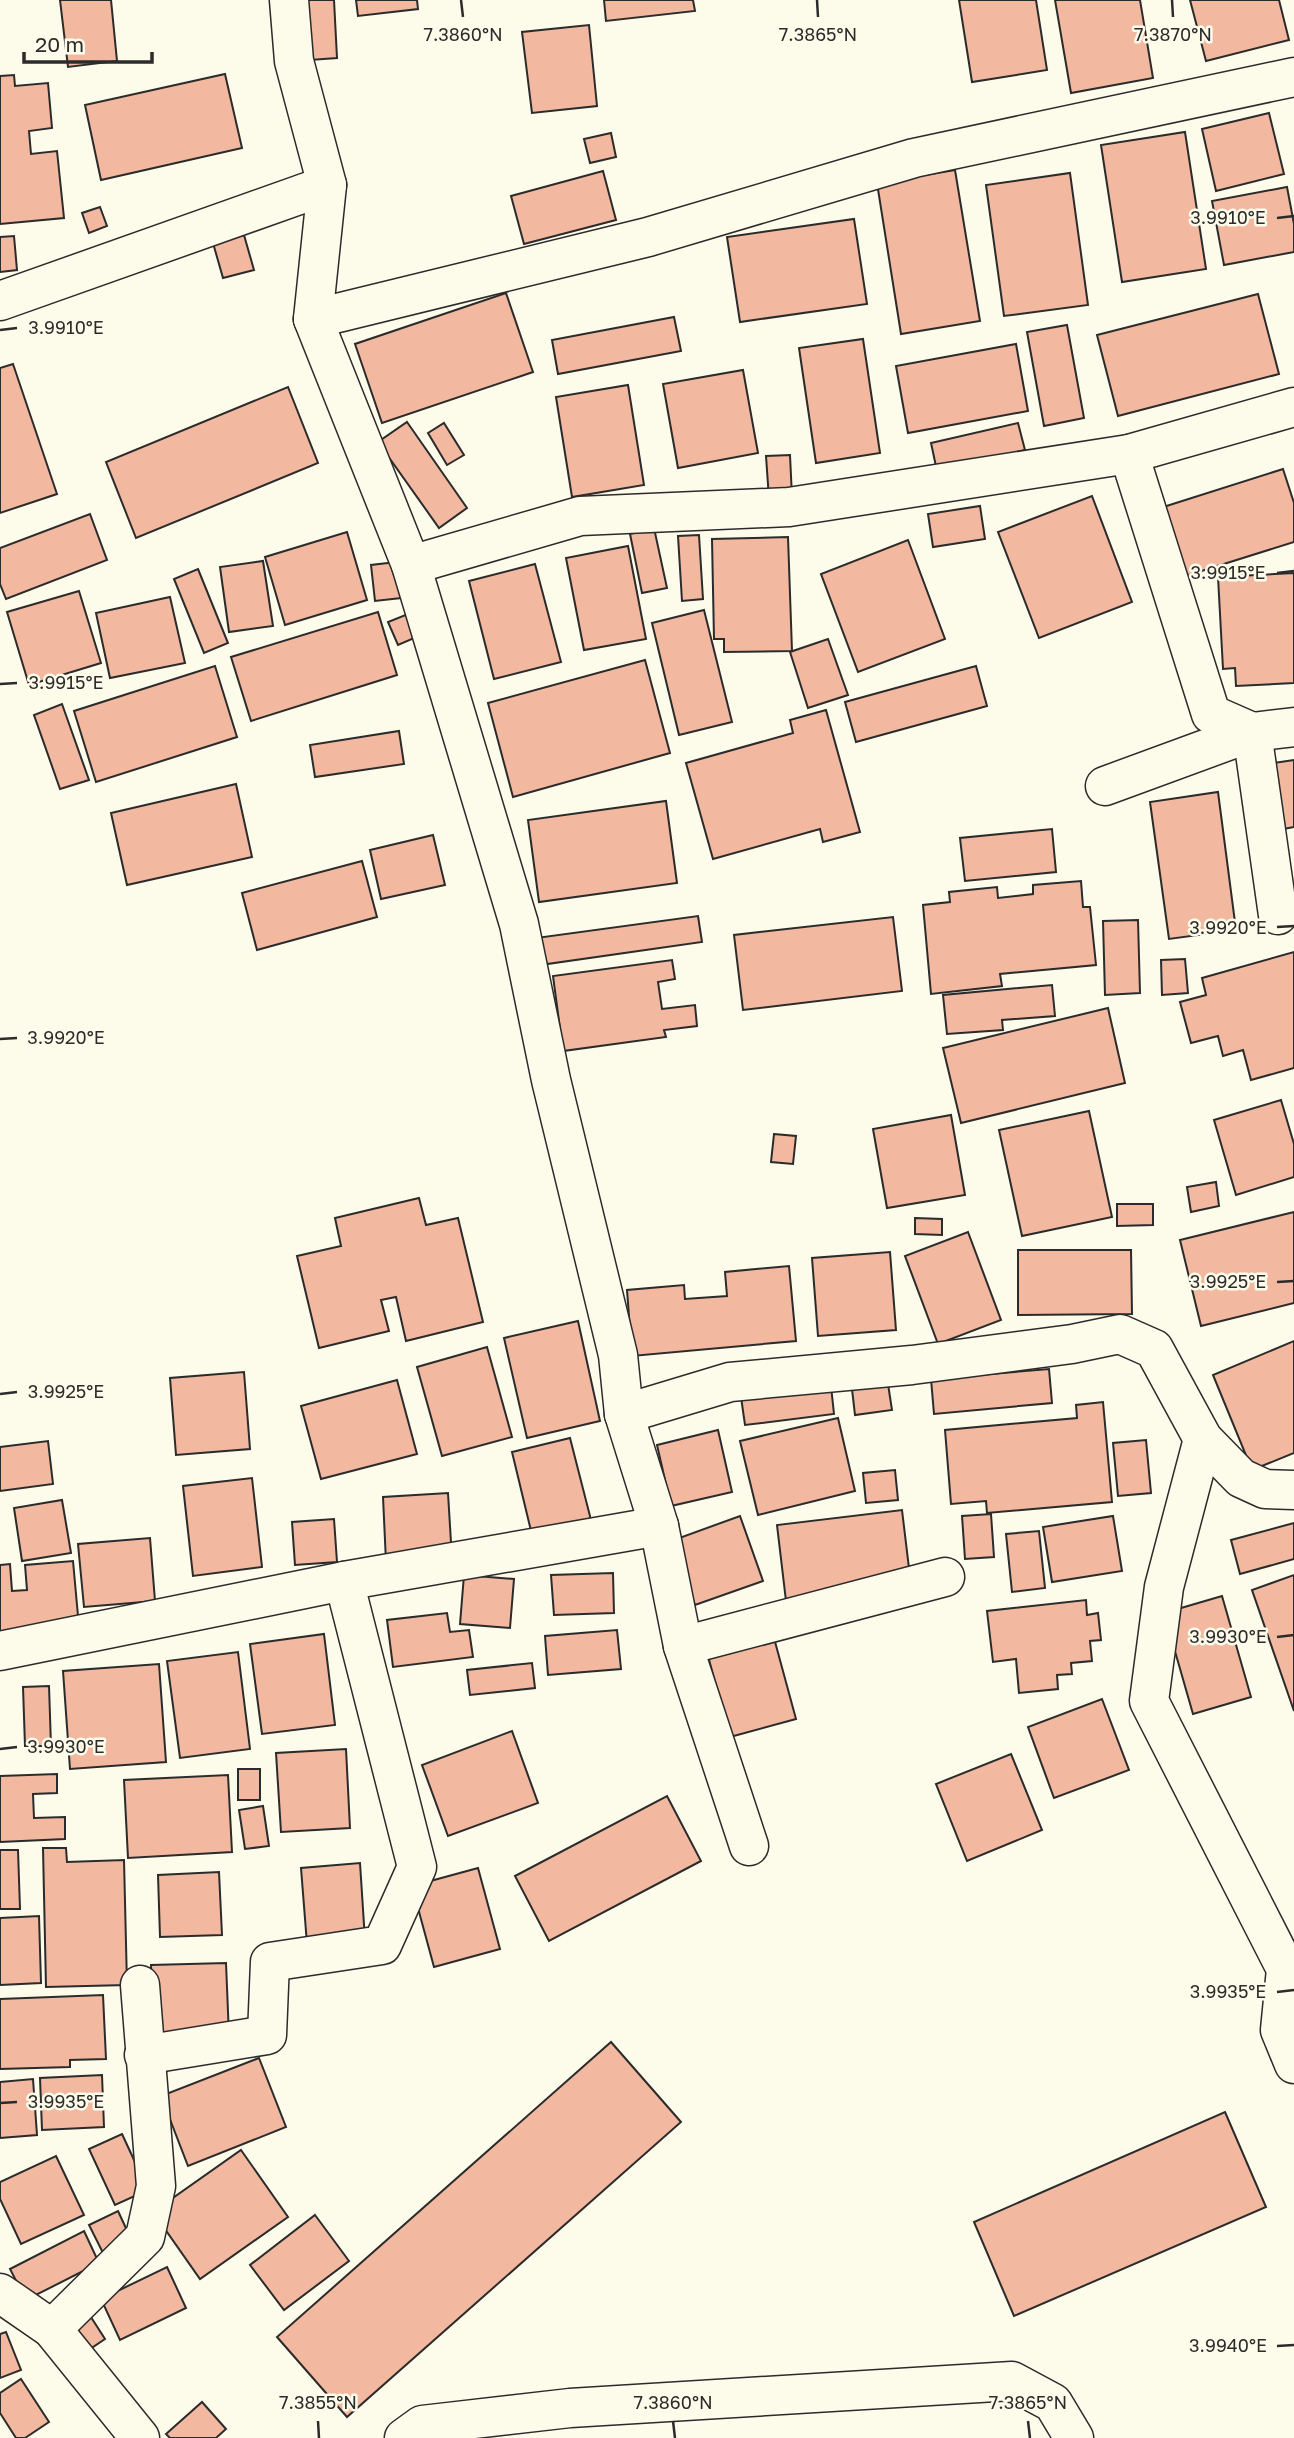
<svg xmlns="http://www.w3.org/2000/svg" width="1294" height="2438" font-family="'Golos Text',sans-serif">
<rect width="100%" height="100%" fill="#fdfbea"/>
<g fill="#f2b8a0" stroke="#2b2b2b" stroke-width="2">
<path d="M60 0H111L117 61 68 67Z"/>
<path d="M308 0H334L337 58 310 60Z"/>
<path d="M356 0H417L418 9 358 16Z"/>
<path d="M604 0H693L695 11 606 21Z"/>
<path d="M959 0H1036L1047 70 972 82Z"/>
<path d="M1055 0H1140L1153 78 1071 93Z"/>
<path d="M1190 0H1279L1289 40 1206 61Z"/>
<path d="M589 25 597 106 532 113 522 32Z"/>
<path d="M225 74 242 148 101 180 85 105Z"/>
<path d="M14 75 15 86 48 83 52 128 29 131 31 154 57 151 64 218 0 224V76Z"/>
<path d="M1269 113 1284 174 1216 191 1202 129Z"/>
<path d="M1185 132 1206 269 1122 282 1101 145Z"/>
<path d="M611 133 616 157 590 163 584 139Z"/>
<path d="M955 170 980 321 901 334 877 183Z"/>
<path d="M603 171 616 220 524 244 511 196Z"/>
<path d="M1070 173 1088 305 1004 316 986 185Z"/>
<path d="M1287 187 1294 224V252L1224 265 1212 201Z"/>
<path d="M100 207 107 226 89 233 82 213Z"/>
<path d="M854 219 867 304 740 322 727 237Z"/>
<path d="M244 235 254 270 223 278 213 243Z"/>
<path d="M14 236 17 270 0 272V237Z"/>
<path d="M506 293 533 372 382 423 355 344Z"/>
<path d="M1258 294 1279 374 1118 416 1097 335Z"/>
<path d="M674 317 681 351 558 374 552 340Z"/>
<path d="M1067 325 1084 418 1044 426 1027 332Z"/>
<path d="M863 339 880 453 816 463 799 348Z"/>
<path d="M1016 344 1028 411 908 433 896 366Z"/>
<path d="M13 364 57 494 0 513V368Z"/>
<path d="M743 370 758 453 678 468 663 384Z"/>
<path d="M628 385 644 485 572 497 556 397Z"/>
<path d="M288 387 318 463 136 538 106 462Z"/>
<path d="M407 422 467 508 439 528 378 442Z"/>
<path d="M444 423 464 455 447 465 428 433Z"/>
<path d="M1018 423 1025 450 937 471 931 443Z"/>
<path d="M790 455 792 497 769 499 766 456Z"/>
<path d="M1283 469 1294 503V542L1176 579 1154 510Z"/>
<path d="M1092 496 1132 602 1039 638 998 532Z"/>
<path d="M980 506 985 539 933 547 928 514Z"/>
<path d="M90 514 107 560 6 599 0 584V548Z"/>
<path d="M654 528 667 588 642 593 630 534Z"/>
<path d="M347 532 367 600 285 625 265 557Z"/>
<path d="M699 535 703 599 682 601 678 536Z"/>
<path d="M788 537 792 651 724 652V639H714L712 539Z"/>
<path d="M908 540 945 639 858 672 821 574Z"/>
<path d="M628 546 646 639 584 650 566 558Z"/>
<path d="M263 561 273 626 229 632 220 567Z"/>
<path d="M405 561 410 597 375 601 371 565Z"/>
<path d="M535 564 561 662 494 679 469 581Z"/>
<path d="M198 569 228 643 204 653 174 579Z"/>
<path d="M1294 573V683L1236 686 1235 668 1223 669 1218 577Z"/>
<path d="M79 591 101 663 29 685 7 612Z"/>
<path d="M170 597 185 663 110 678 96 613Z"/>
<path d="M423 608 433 630 398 645 388 622Z"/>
<path d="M704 610 732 722 679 735 652 623Z"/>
<path d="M378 612 397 675 251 721 231 657Z"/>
<path d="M828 639 848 695 808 708 790 652Z"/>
<path d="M645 660 670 753 513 797 488 703Z"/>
<path d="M215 666 237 737 96 782 74 711Z"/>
<path d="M976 666 987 706 856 742 845 702Z"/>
<path d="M62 704 89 780 60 789 34 715Z"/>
<path d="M826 710 860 832 823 842 820 829 713 859 686 763 793 733 790 720Z"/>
<path d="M399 731 404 764 315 777 310 745Z"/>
<path d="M1294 760V827L1278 830 1267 764Z"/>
<path d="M236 784 252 857 127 885 111 813Z"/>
<path d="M1218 792 1236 930 1169 939 1150 802Z"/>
<path d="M666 801 677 883 539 902 528 820Z"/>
<path d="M1052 829 1056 872 965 881 960 838Z"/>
<path d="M433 835 445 885 381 899 370 850Z"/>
<path d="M362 861 377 917 257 950 242 893Z"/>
<path d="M1081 881 1083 907H1090L1096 965 1000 974 1002 986 931 994 923 905 950 902 949 892 997 887 998 898 1033 894V885Z"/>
<path d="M698 916 702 942 540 965 536 938Z"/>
<path d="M893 917 902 991 743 1010 734 935Z"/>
<path d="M1138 920 1140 993 1105 995 1103 921Z"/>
<path d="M1294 952V1068L1251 1080 1243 1050 1223 1056 1218 1036 1191 1043 1180 1002 1206 995 1202 978Z"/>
<path d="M1185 959 1188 993 1162 995 1161 960Z"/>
<path d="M672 960 675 979 658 982 662 1009 695 1005 697 1026 664 1030 666 1037 563 1051 553 976Z"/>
<path d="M1052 985 1055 1016 1002 1020 1003 1030 947 1034 943 995Z"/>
<path d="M1108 1008 1125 1083 961 1123 943 1048Z"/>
<path d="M1281 1100 1294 1144V1177L1236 1195 1214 1120Z"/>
<path d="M1089 1111 1112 1217 1022 1236 999 1130Z"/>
<path d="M951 1115 965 1195 887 1208 873 1129Z"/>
<path d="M774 1134 796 1136 793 1164 771 1162Z"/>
<path d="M1216 1182 1219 1206 1191 1212 1187 1187Z"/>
<path d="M419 1198 426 1225 458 1218 483 1322 406 1341 396 1297 381 1300 389 1331 319 1348 297 1256 341 1246 335 1218Z"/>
<path d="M1117 1204H1153V1225L1117 1226Z"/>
<path d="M1294 1212V1303L1201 1326 1180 1240Z"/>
<path d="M915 1218 942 1219V1235L915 1234Z"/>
<path d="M968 1232 1001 1320 938 1344 905 1256Z"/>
<path d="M1018 1250H1131L1132 1314 1018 1315Z"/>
<path d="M890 1252 896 1330 818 1336 812 1258Z"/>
<path d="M789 1266 796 1341 632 1356 627 1290 684 1285 685 1299 727 1296 725 1272Z"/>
<path d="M578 1321 600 1421 527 1438 504 1338Z"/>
<path d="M1294 1341V1453L1252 1470 1213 1375Z"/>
<path d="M487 1347 512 1437 442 1456 417 1367Z"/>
<path d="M1049 1369 1052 1403 934 1414 931 1379Z"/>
<path d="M244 1372 250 1449 176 1455 170 1378Z"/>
<path d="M397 1380 417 1454 321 1479 301 1406Z"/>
<path d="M888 1384 892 1410 855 1415 852 1389Z"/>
<path d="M831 1386 834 1414 745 1425 741 1397Z"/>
<path d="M1103 1402 1112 1502 987 1513 986 1501 951 1504 945 1430 1077 1418 1076 1405Z"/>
<path d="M838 1418 855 1491 758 1515 740 1441Z"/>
<path d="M718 1430 732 1492 671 1506 657 1445Z"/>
<path d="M570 1438 591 1520 532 1535 512 1452Z"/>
<path d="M1146 1440 1151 1493 1118 1496 1113 1443Z"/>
<path d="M48 1441 53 1484 0 1491V1447Z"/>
<path d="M895 1470 898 1500 866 1503 863 1473Z"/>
<path d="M252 1478 262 1567 193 1576 183 1486Z"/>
<path d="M448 1493 452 1559 386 1562 383 1497Z"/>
<path d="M62 1500 71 1553 22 1561 14 1508Z"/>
<path d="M902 1510 911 1585 786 1601 777 1525Z"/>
<path d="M991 1514 994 1557 965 1559 962 1516Z"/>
<path d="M740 1516 763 1581 695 1605 671 1541Z"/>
<path d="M1113 1516 1122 1571 1052 1582 1043 1527Z"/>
<path d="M334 1519 337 1562 295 1565 292 1522Z"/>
<path d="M1294 1523V1559L1240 1574 1231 1540Z"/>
<path d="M1039 1531 1045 1588 1012 1592 1006 1534Z"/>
<path d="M150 1538 155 1601 84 1607 78 1544Z"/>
<path d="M73 1561 79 1627 0 1634V1565L10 1564 12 1591 27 1590 25 1565Z"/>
<path d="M613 1573 614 1613 554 1615 551 1575Z"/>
<path d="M464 1575 514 1579 510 1628 460 1624Z"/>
<path d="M1294 1575V1711L1252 1590Z"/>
<path d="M1222 1596 1251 1697 1193 1714 1164 1613Z"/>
<path d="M1086 1600 1087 1615 1098 1613 1101 1640 1090 1641 1092 1661 1071 1663 1072 1674 1057 1675 1058 1689 1019 1693 1016 1659 993 1662 987 1611Z"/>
<path d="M447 1613 450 1632 469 1630 473 1657 393 1667 387 1620Z"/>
<path d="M617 1630 621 1669 548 1675 545 1636Z"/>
<path d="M324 1634 335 1725 262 1734 250 1644Z"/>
<path d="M774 1638 796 1719 730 1737 708 1656Z"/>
<path d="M238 1652 250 1749 180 1758 167 1661Z"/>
<path d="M532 1663 535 1688 470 1695 467 1670Z"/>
<path d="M159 1664 166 1762 70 1769 63 1671Z"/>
<path d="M49 1686 51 1746H25L23 1687Z"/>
<path d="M1102 1699 1129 1770 1054 1798 1028 1727Z"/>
<path d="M512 1731 538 1803 448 1836 422 1765Z"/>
<path d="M346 1749 350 1828 281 1832 276 1753Z"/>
<path d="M1011 1754 1042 1830 967 1861 936 1784Z"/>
<rect x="238" y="1769" width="22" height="31"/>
<path d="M57 1774V1793L33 1794 34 1818 65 1817V1839L0 1842V1776Z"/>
<path d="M228 1775 232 1852 128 1858 124 1780Z"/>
<path d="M667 1796 701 1861 549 1941 515 1876Z"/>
<path d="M263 1806 269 1846 245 1849 239 1810Z"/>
<path d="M43 1848H66L67 1862 124 1860 127 1985 46 1987Z"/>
<path d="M0 1850H18L20 1909H0Z"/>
<path d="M360 1863 365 1940 307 1944 301 1868Z"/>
<path d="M478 1868 500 1949 434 1967 412 1886Z"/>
<path d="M219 1872 222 1935 160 1937 158 1875Z"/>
<path d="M39 1916 41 1983 0 1985V1918Z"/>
<path d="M226 1963 229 2036 153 2038 151 1965Z"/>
<path d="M103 1995 106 2059 70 2060V2067L0 2069V1999Z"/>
<path d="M611 2042 681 2122 347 2417 277 2337Z"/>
<path d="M259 2058 286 2127 188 2166 161 2096Z"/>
<path d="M102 2075 104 2127 42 2130 40 2078Z"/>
<path d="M33 2079 37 2135 0 2138V2082Z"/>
<path d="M1225 2112 1266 2207 1014 2316 974 2222Z"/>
<path d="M122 2134 148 2190 115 2205 89 2149Z"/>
<path d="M241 2150 288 2217 200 2279 153 2212Z"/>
<path d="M56 2156 84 2215 21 2244 0 2199V2182Z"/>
<path d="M118 2211 131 2239 103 2253 89 2225Z"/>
<path d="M315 2215 349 2261 284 2310 250 2265Z"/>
<path d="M84 2231 99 2263 26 2300 10 2269Z"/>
<path d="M167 2267 186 2308 120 2340 101 2299Z"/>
<path d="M89 2314 105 2339 84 2353 68 2328Z"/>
<path d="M6 2332 21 2370 0 2378V2334Z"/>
<path d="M21 2379 49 2422 25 2438H16L0 2413V2393Z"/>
<path d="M202 2402 226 2429 216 2438H170L166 2434Z"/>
</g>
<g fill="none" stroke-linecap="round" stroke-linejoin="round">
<g stroke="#2b2b2b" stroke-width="41">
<g id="street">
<path d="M289 0 294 61 327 185 313 319 411 565 519 924 551 1080 618 1355 624 1414 659 1526 683 1646 749 1846"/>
<path d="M0 301 327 185"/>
<path d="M313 319 648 237 914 158 1294 77"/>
<path d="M1129 454 1211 714 1252 732"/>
<path d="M411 565 580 516 789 507 1129 454 1294 407"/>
<path d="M1252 732 1278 915"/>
<path d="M1105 786 1252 732 1294 727"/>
<path d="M624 1414 730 1382 912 1365 1072 1344 1120 1334 1154 1349 1203 1439 1241 1478 1265 1489 1294 1490"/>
<path d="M1203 1439 1164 1587 1149 1701 1286 1969 1280 2030 1294 2064"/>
<path d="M683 1646 945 1577"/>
<path d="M0 1651 344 1581 659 1526"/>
<path d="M144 2055 267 2035 270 1962 382 1945 417 1867 344 1581"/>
<path d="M0 2293 52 2329 140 2438"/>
<path d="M52 2329 145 2237 156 2186 140 1985"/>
<path d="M404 2438 422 2425 570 2408 1012 2381 1053 2403 1074 2438"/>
</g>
</g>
<use href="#street" stroke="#fdfbea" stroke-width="38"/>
</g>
<path fill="none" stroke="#2b2b2b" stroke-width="2.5" d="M461 0 463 17M817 0 818 17M1172 0 1173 17M1277 218 1294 216M0 330 17 328M1277 573 1294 571M0 684 17 683M1277 927 1294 926M0 1039 17 1038M1277 1282 1294 1281M0 1394 17 1392M1277 1637 1294 1635M0 1749 17 1747M1277 1992 1294 1990M0 2103 17 2102M1277 2346 1294 2345M318 2421 319 2438M673 2421 675 2438M1028 2421 1030 2438"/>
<g font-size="18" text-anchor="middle" fill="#2b2b2b" stroke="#fdfbea" stroke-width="5" stroke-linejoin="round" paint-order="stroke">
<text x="463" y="41">7.3860°N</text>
<text x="818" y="41">7.3865°N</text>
<text x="1173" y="41">7.3870°N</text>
<text x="1228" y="224">3.9910°E</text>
<text x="66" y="334">3.9910°E</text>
<text x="1228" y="579">3.9915°E</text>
<text x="66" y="689">3.9915°E</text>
<text x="1228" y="934">3.9920°E</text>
<text x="66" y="1044">3.9920°E</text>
<text x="1228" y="1288">3.9925°E</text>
<text x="66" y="1398">3.9925°E</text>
<text x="1228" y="1643">3.9930°E</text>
<text x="66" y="1753">3.9930°E</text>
<text x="1228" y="1998">3.9935°E</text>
<text x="66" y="2108">3.9935°E</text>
<text x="1228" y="2352">3.9940°E</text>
<text x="318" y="2409">7.3855°N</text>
<text x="673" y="2409">7.3860°N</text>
<text x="1028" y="2409">7.3865°N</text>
</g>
<path d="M24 52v10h128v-10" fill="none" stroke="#2b2b2b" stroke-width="3.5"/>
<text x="35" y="52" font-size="21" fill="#2b2b2b" stroke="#fdfbea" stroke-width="5" paint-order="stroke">20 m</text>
</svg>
